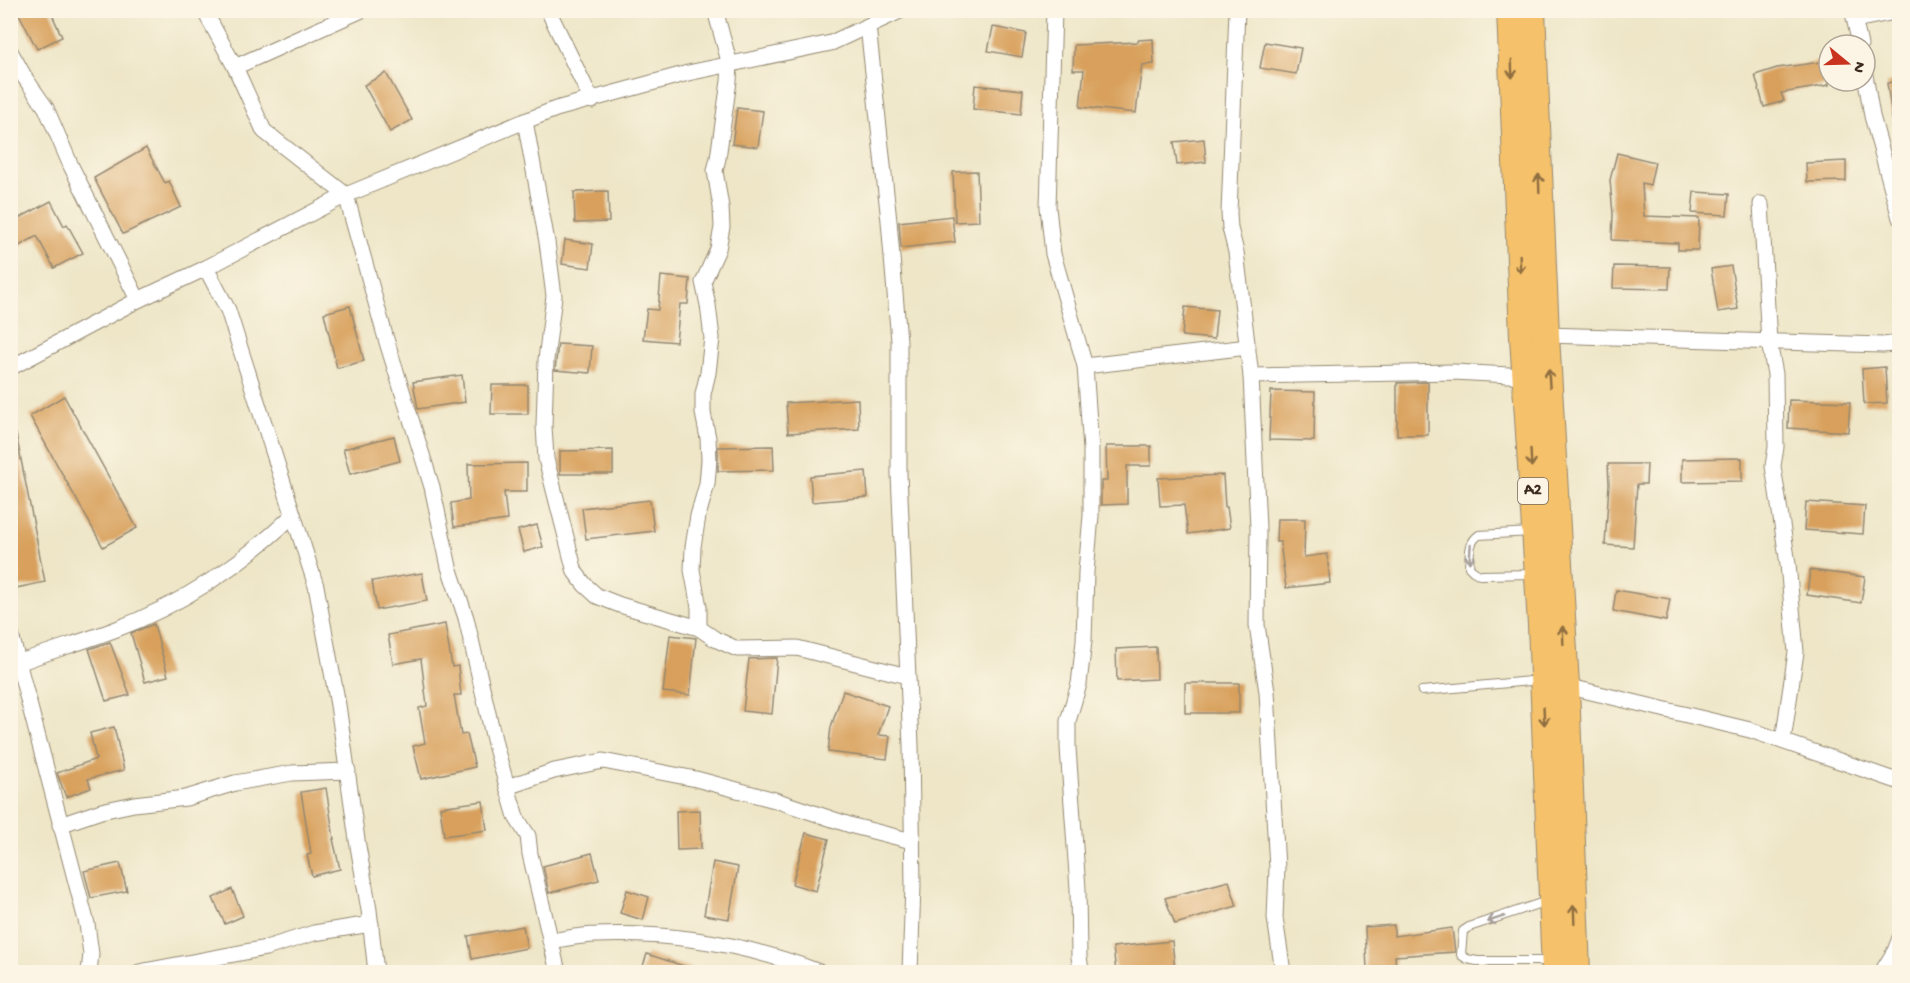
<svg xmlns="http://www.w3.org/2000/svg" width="1910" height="983" font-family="'Gochi Hand',sans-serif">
<rect width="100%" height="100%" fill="#fcf5e5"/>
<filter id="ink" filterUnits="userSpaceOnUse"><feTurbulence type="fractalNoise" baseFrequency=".0167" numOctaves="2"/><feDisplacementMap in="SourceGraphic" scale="12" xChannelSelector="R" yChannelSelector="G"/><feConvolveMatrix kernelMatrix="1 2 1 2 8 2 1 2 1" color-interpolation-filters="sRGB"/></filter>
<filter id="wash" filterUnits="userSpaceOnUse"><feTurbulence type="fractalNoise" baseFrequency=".008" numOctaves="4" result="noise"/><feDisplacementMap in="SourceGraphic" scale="24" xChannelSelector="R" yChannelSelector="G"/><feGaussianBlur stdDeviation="1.35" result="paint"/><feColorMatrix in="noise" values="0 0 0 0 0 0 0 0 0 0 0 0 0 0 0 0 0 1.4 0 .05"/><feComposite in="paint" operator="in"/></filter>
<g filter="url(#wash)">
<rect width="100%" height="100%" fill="#eee6c7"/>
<g id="blocks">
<g fill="#d8a05c">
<path d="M17 10H50L62 37 37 49Z"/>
<path d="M993 27 1026 33 1022 57 988 51Z"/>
<path d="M1153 39 1154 64 1142 65 1136 113 1080 107 1084 70H1073L1074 45 1138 42V40Z"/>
<path d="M1265 42 1301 48 1296 74 1260 68Z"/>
<path d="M1828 61 1829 85 1781 93 1784 101 1764 107 1755 75 1777 68Z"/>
<path d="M386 73 412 120 390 132 364 85Z"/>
<path d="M1899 81V117H1892L1887 83Z"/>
<path d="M975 85 1023 90 1021 114 973 109Z"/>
<path d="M737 108 763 111 758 147 732 144Z"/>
<path d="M1204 139 1206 162 1177 165 1174 142Z"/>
<path d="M146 148 165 183 169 181 181 207 123 234 94 178Z"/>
<path d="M1617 153 1655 162 1650 185 1642 183 1644 216 1699 218 1698 250H1678V243L1612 240 1613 214 1610 180Z"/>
<path d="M1846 161V181L1807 182 1806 163Z"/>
<path d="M977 171 979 221 955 222 953 172Z"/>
<path d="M608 191 609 222 575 223 574 192Z"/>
<path d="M1694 192 1729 194 1727 215 1692 213Z"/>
<path d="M51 201 64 226 67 224 83 253 54 268 37 236 10 251V223Z"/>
<path d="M952 216 955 242 901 248 899 222Z"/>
<path d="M565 240 593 244 590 268 562 264Z"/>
<path d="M1614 266 1670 267 1669 289 1613 288Z"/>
<path d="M1731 266 1738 309 1718 312 1711 269Z"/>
<path d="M661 276 690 279 688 304H680L676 342 643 339 647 309 658 310Z"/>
<path d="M350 306 364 361 337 368 324 313Z"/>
<path d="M1185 307 1217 310 1214 339 1182 336Z"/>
<path d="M558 344 592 346 590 373 555 370Z"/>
<path d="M1885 367 1887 403 1864 404 1862 369Z"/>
<path d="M462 375 465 402 418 409 413 382Z"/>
<path d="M1428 382V435H1397V383Z"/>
<path d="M492 385H528V414H491Z"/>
<path d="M1271 391 1315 392 1314 441 1269 440Z"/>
<path d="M64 396 137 528 103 547 30 416Z"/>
<path d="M858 399 859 429 788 433 786 403Z"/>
<path d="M1789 400 1850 402 1848 432 1788 428Z"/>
<path d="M10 434H16L45 582 16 588 10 560Z"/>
<path d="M394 436 400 461 350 474 343 449Z"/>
<path d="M773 446 774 470 718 471V447Z"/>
<path d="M1106 446H1151V466H1127V504L1101 505V481H1107Z"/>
<path d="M613 450V474H560V451Z"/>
<path d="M1742 458V481L1682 482V459Z"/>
<path d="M527 463V492H504L507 520 454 527 451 503 469 500 468 464Z"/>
<path d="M1608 464H1647L1646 484H1637L1633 547 1605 545 1609 484Z"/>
<path d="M866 471 868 497 812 502 810 476Z"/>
<path d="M1223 475 1225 507H1227L1230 528 1188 534 1184 505 1160 506 1158 478Z"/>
<path d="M650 500 654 531 586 539 582 508Z"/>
<path d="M1806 502 1865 506 1863 534 1804 530Z"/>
<path d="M1277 519H1305L1304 557 1327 554 1330 583 1286 588 1280 542H1276Z"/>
<path d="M537 525 543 547 524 552 518 530Z"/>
<path d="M1810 570 1865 577 1861 603 1807 595Z"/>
<path d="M422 573 427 601 377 610 372 581Z"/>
<path d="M1616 590 1670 599 1666 621 1613 611Z"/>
<path d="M154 624 168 676 145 682 131 633Z"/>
<path d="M445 624 452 667 458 666 461 695H454L461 735 467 734 475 767 421 779 413 746 425 743 419 708 427 706 421 659 393 664 388 635Z"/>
<path d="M670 635 696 638 690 695 663 692Z"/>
<path d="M110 642 130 695 106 701 89 649Z"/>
<path d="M1156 647 1157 679 1117 681 1116 649Z"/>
<path d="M777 658 772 714 743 711 749 659Z"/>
<rect x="1185" y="683" width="54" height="30"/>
<path d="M843 691 888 706 878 735 890 736 887 759 828 752 831 727Z"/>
<path d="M114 727 124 770 88 779 91 788 66 797 57 773 96 759 90 733Z"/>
<path d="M326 788 334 839H333L340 869 312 876 307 855 311 854 301 792Z"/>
<path d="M483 801 487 830 444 836 440 807Z"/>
<path d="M700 810 701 849 677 850 676 811Z"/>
<path d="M806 833 829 839 816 891 792 884Z"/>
<path d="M592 853 599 880 549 893 543 866Z"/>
<path d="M713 862 738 867 729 919 704 915Z"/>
<path d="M120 863 127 891 91 898 84 871Z"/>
<path d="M1229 881 1237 906 1175 924 1165 898Z"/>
<path d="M232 889 243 916 225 924 213 898Z"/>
<path d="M627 890 649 897 643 920 620 913Z"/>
<path d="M1394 925V936L1452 928 1455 952 1395 956 1396 968 1367 970 1365 927Z"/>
<path d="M523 926 527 948 472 959 468 936Z"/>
<path d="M1172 941 1175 970 1152 972H1116L1113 947Z"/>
<path d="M647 954 696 970V972H641Z"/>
</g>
</g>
</g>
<g filter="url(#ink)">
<use href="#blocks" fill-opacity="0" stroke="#948872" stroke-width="1.5"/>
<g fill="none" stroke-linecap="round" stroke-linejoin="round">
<g stroke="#948872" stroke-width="10">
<g id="service">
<path d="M1531 532 1479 535C1468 542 1470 555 1469 567L1473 571 1480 575 1535 574"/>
<path d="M1422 691 1541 680"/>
<path d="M1547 901 1469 927 1463 931 1461 955 1467 959 1477 961H1550"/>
</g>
</g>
<g stroke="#948872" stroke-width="17">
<g id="minor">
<path d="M204 10 235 67 264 131 346 195 386 339 432 487 449 567 466 618 496 748 516 817 528 836 530 854 558 972"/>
<path d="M548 10 592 101"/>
<path d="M1054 10 1048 207 1053 254 1085 366 1091 450V516L1086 572 1084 641 1079 684 1068 721V748L1078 889 1079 957 1081 970 1083 972"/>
<path d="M1237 10 1229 213 1230 228 1236 252 1251 376 1258 528 1257 625 1267 692 1277 868 1275 918 1283 972"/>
<path d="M1853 13 1860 45"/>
<path d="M1855 20 1900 11"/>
<path d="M868 26 889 221 899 341V474L911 745 913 886 910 972"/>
<path d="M10 51 25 78 46 108 71 166 138 300"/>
<path d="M235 67 362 10"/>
<path d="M1865 75 1872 116 1900 218"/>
<path d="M525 121 547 242 554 296 546 360 544 426 546 459 575 572 585 585 597 596 620 605 699 628 715 639 737 649 797 648 907 676"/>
<path d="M1761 204 1769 342 1775 374 1776 447 1773 466 1788 564 1796 652 1783 741"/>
<path d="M206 268 228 310 316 586 338 705 357 840 369 910 376 972"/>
<path d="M1546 335 1883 345 1900 343"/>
<path d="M1085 366 1248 347"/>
<path d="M10 368 138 300 206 268 346 195 525 121 556 109 688 73 831 43 902 10"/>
<path d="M1251 376 1454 372 1527 376"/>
<path d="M699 628V607L692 570 693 547 698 516 707 484 709 460 708 438 703 413V394L708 373 712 338 708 305 703 282 718 249 722 227 721 207 715 171 718 158 729 81 730 65 715 10"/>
<path d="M10 631 87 924 91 954 89 972"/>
<path d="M18 663C50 651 82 642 114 630 179 606 243 564 293 515"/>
<path d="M1566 686 1750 730 1900 782"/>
<path d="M507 787 554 771 603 761 696 779 775 800 853 826 912 841"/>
<path d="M60 825 101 811 134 804 186 798 235 783 292 773 348 771"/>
<path d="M550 941C565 939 581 935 596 935 672 932 749 945 819 972"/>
<path d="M139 972 266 948 314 933 371 924"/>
<path d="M1882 972 1895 951 1900 938"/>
</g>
</g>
<g stroke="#948872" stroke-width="28">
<g id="trunk">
<path d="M1510 10 1523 337 1541 625 1555 972"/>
<path d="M1532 10 1546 335 1566 686 1577 972"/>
</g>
</g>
<use href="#service" stroke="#fff" stroke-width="8"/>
<use href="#minor" stroke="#fff" stroke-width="15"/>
<use href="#trunk" stroke="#f5c16b" stroke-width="26"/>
</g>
<defs><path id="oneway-shaft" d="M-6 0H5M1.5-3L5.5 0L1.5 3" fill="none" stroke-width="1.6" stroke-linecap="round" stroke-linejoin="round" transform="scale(1.5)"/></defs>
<g stroke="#8f6e41">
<use href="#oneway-shaft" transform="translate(1512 69) rotate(88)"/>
<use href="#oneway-shaft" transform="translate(1539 183) rotate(-92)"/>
<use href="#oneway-shaft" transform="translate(1520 264) rotate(88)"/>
<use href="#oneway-shaft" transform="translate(1549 378) rotate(-94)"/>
<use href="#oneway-shaft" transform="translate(1531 458) rotate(87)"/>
<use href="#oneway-shaft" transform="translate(1563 635) rotate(-92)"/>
<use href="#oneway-shaft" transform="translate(1544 716) rotate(87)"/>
<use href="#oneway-shaft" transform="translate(1574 914) rotate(-92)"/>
</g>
<g stroke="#a79f9a">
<use href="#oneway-shaft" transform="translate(1470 554) rotate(94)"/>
<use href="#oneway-shaft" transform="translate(1496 919) rotate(161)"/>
</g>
</g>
<g text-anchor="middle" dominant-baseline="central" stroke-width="4.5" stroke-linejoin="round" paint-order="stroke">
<rect fill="#fcf5e5" stroke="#75675a" stroke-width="1.5" x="1518" y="478" width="30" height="26" rx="4.5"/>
<g font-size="16" font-weight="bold" fill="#3b2a1e">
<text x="1533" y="491">A2</text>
</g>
</g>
<rect width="1910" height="983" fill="none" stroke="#fcf5e5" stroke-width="36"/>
<g transform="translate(1847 63) rotate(109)"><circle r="28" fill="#fcf5e5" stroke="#afa495" stroke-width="1.5"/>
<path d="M0-4.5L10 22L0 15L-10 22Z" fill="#c8321e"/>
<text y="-9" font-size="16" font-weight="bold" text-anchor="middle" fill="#3b2a1e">N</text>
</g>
</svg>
